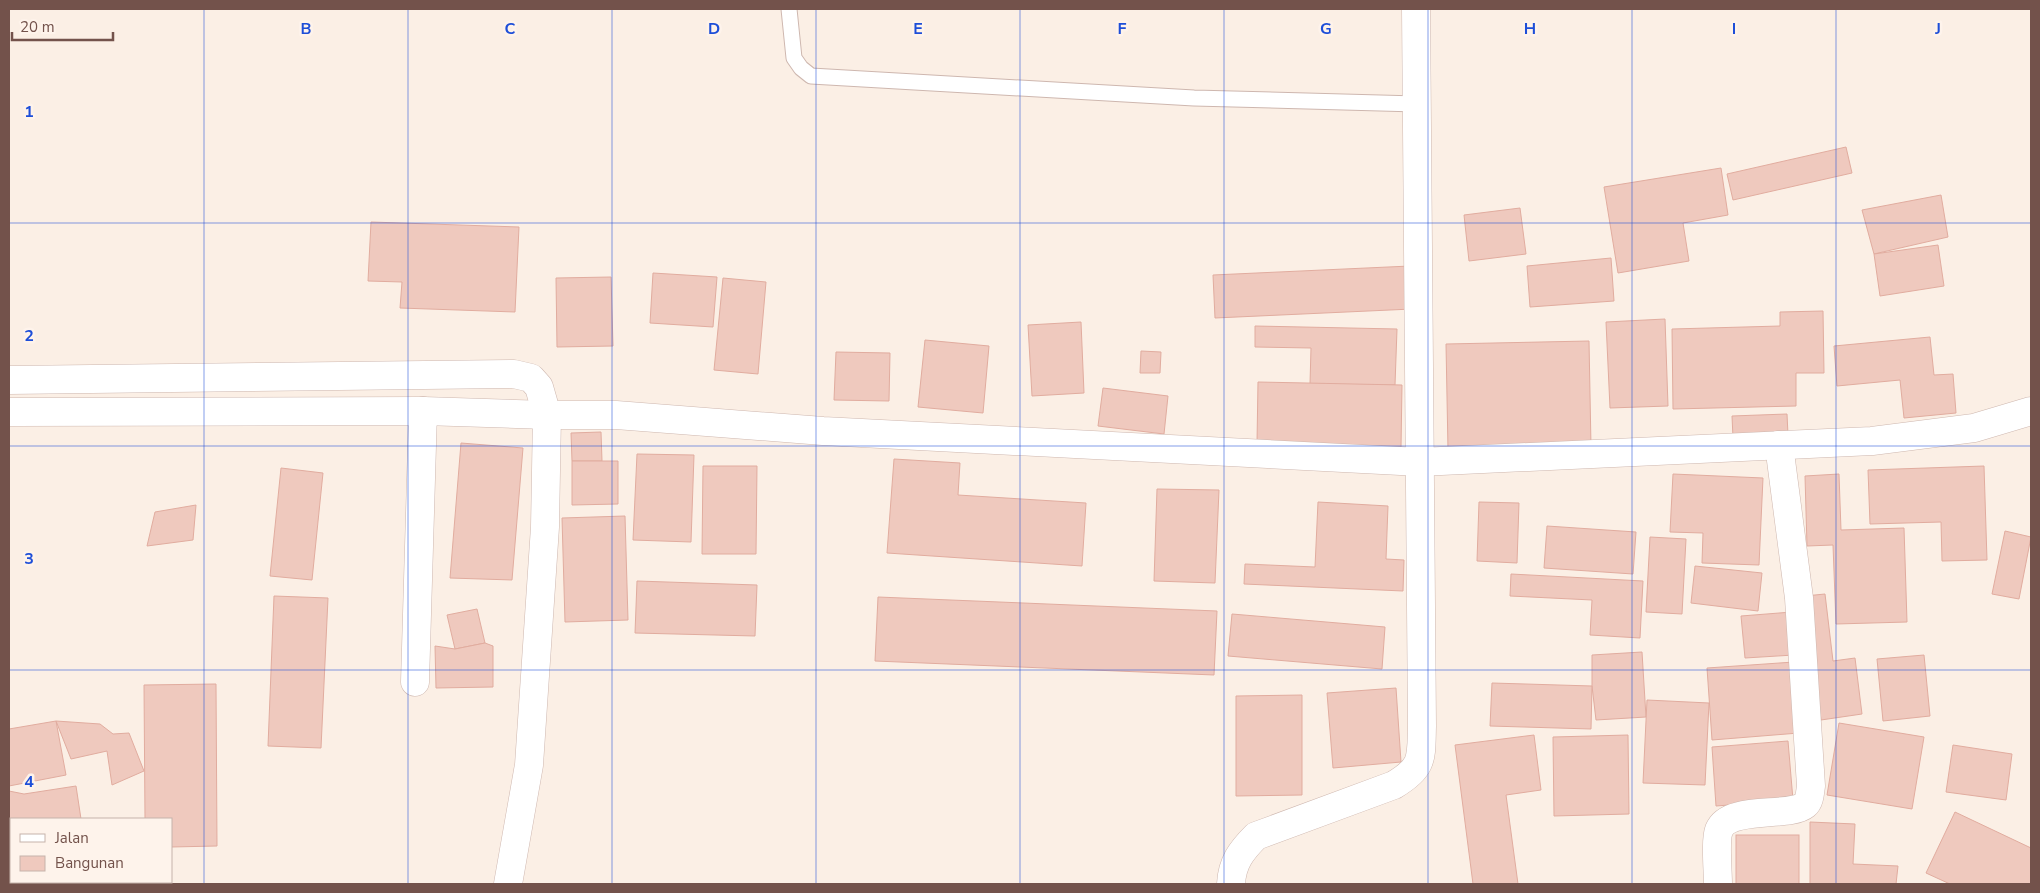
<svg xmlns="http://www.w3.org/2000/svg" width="2040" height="893" font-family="'Nunito Sans',sans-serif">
<rect width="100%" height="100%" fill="#fbefe5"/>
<g fill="#efc9be" stroke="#e1ac9f">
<path d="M1846 147 1852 173 1733 200 1727 174Z"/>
<path d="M1721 168 1728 215 1683 223 1689 261 1618 273 1604 187Z"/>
<path d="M1941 195 1948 237 1874 254 1862 210Z"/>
<path d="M1520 208 1526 254 1469 261 1464 215Z"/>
<path d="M371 222 519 227 515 312 400 308 402 282 368 281Z"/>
<path d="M1938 245 1944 286 1880 296 1874 254Z"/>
<path d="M1611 258 1614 301 1530 307 1527 266Z"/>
<path d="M1410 266 1412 309 1215 318 1213 275Z"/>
<path d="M653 273 717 277 713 327 650 323Z"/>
<path d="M611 277 613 346 557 347 556 278Z"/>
<path d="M723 278 766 282 758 374 714 370Z"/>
<path d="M1823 311 1824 373H1796V406L1673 409 1672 329 1780 326V312Z"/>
<path d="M1665 319 1668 406 1610 408 1606 322Z"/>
<path d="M1081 322 1084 393 1032 396 1028 325Z"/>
<path d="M1255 326 1397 329 1395 385 1310 384 1311 348 1255 347Z"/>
<path d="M1930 337 1934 375 1953 374 1956 413 1904 418 1900 380 1837 386 1834 346Z"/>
<path d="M925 340 989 346 983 413 918 407Z"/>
<path d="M1589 341 1591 447 1448 450 1446 344Z"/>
<path d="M1141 351 1161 352 1160 373H1140Z"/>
<path d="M836 352 890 353 889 401 834 400Z"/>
<path d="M1258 382 1402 385 1401 447 1257 443Z"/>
<path d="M1103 388 1168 396 1164 434 1098 426Z"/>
<path d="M1787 414 1788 435 1733 438 1732 416Z"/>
<path d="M601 432 602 461H572L571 433Z"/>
<path d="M461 443 523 448 512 580 450 578Z"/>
<path d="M637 454 694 455 691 542 633 540Z"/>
<path d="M894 459 960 463 958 495 1086 503 1082 566 887 553Z"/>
<path d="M572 461H618V504L572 505Z"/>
<path d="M703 466H757L756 554H702Z"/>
<path d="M1984 466 1987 560 1942 561 1941 522 1870 524 1868 470Z"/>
<path d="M281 468 323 473 312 580 270 576Z"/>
<path d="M1673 474 1763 478 1759 565 1702 563 1703 533 1670 532Z"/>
<path d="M1839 474 1841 530 1904 528 1907 622 1836 624 1833 545 1807 546 1805 476Z"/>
<path d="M1157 489 1219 490 1215 583 1154 581Z"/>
<path d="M1318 502 1388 506 1386 559 1404 560 1403 591 1244 584 1245 564 1315 567Z"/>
<path d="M1479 502 1519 503 1517 563 1477 561Z"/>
<path d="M196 505 193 540 147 546 155 512Z"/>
<path d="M625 516 628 620 565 622 562 518Z"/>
<path d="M1547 526 1636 532 1633 574 1544 568Z"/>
<path d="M2005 531 2031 537 2019 599 1992 594Z"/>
<path d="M1650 537 1686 539 1682 614 1646 612Z"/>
<path d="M1695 566 1762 573 1758 611 1691 603Z"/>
<path d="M1511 574 1643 581 1640 638 1590 635 1592 600 1510 596Z"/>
<path d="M637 581 757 585 755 636 635 633Z"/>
<path d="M1825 594 1833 661 1855 658 1862 714 1821 720 1805 596Z"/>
<path d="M274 596 328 598 321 748 268 746Z"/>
<path d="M878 597 1217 611 1214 675 875 661Z"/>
<path d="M477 609 485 643 455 649 447 615Z"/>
<path d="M1792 612 1794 655 1745 658 1741 616Z"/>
<path d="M1232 614 1385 627 1382 669 1228 656Z"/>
<path d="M485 643 493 646V687L436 688 435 646 455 649Z"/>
<path d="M1642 652 1646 717 1596 720 1592 686V655Z"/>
<path d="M1924 655 1930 716 1883 721 1877 659Z"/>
<path d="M1794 662 1799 733 1712 740 1707 668Z"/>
<path d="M1492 683 1592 686 1591 729 1490 726Z"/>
<path d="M216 684 217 846 171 847V819H145L144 685Z"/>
<path d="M1396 688 1401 762 1333 768 1327 693Z"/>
<path d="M1302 695V795L1236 796V696Z"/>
<path d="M1647 700 1709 703 1705 785 1643 783Z"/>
<path d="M56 721 66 775 9 786V729Z"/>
<path d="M56 721 100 724 113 734 129 733 144 771 112 785 107 751 71 759Z"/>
<path d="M1839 723 1924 737 1912 809 1827 795Z"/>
<path d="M1534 735 1541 790 1506 795 1518 884H1473L1455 745Z"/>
<path d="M1628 735 1629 814 1554 816 1553 737Z"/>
<path d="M1788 741 1793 800 1716 806 1712 747Z"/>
<path d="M1953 745 2012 754 2006 800 1946 792Z"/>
<path d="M76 786 81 819H11V834L9 835V791L24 794Z"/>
<path d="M1955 812 2031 848V881L2030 884H1950L1926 873Z"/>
<path d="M1810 822 1855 824 1853 864 1898 866 1896 884H1810Z"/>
<rect x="1736" y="835" width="63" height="49"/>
<path d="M71 882H142L143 884H71Z"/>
</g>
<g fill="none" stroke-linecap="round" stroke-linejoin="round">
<g stroke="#ceb7af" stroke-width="17">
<path id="service" d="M789 9 794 58 801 68 811 76 1194 98 1417 104"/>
</g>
<g stroke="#ceb7af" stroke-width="29">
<g id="minor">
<path d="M9 380 514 374 531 378 539 387 547 415 545 527 529 765 508 884"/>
<path d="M9 412 423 411 547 415H616L823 431 1420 462 1872 441 1974 428 2031 411"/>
<path d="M415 682 423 411"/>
<path d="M1231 884C1232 863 1241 851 1256 836L1394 785C1424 767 1421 758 1422 726L1416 9"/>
<path d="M1718 884C1718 872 1715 840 1719 830 1729 805 1789 818 1805 805 1810 801 1810 792 1811 786L1799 598 1779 445"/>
</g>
</g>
<use href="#service" stroke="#fff" stroke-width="15"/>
<use href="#minor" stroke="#fff" stroke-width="28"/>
</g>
<path fill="none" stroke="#1d4ed8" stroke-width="1" stroke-opacity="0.55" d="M204 9V884M408 9V884M612 9V884M816 9V884M1020 9V884M1224 9V884M1428 9V884M1632 9V884M1836 9V884M9 223H2031M9 446H2031M9 670H2031"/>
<g font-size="16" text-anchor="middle" font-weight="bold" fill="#1d4ed8" stroke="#fef3eb" stroke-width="5" stroke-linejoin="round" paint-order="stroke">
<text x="306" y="34">B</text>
<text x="510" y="34">C</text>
<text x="714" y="34">D</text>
<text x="918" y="34">E</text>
<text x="1122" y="34">F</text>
<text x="1326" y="34">G</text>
<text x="1530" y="34">H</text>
<text x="1734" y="34">I</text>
<text x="1938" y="34">J</text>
<text x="29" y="117">1</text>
<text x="29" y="341">2</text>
<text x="29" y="564">3</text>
<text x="29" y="787">4</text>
</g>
<rect width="2040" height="893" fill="none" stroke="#73524b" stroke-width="20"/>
<rect x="10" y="818" width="162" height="65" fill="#fef3eb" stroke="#c6b3ab"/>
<rect x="20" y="834" width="25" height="8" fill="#ffffff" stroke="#c6b3ab"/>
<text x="55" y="843" font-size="15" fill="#73524b">Jalan</text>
<rect x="20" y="856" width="25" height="15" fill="#efc9be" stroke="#c6b3ab"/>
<text x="55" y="868" font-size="15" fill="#73524b">Bangunan</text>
<path d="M12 32v8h101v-8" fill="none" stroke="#73524b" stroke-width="2.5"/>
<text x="20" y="32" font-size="15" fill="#73524b" stroke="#fef3eb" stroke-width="4" paint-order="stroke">20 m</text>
</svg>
